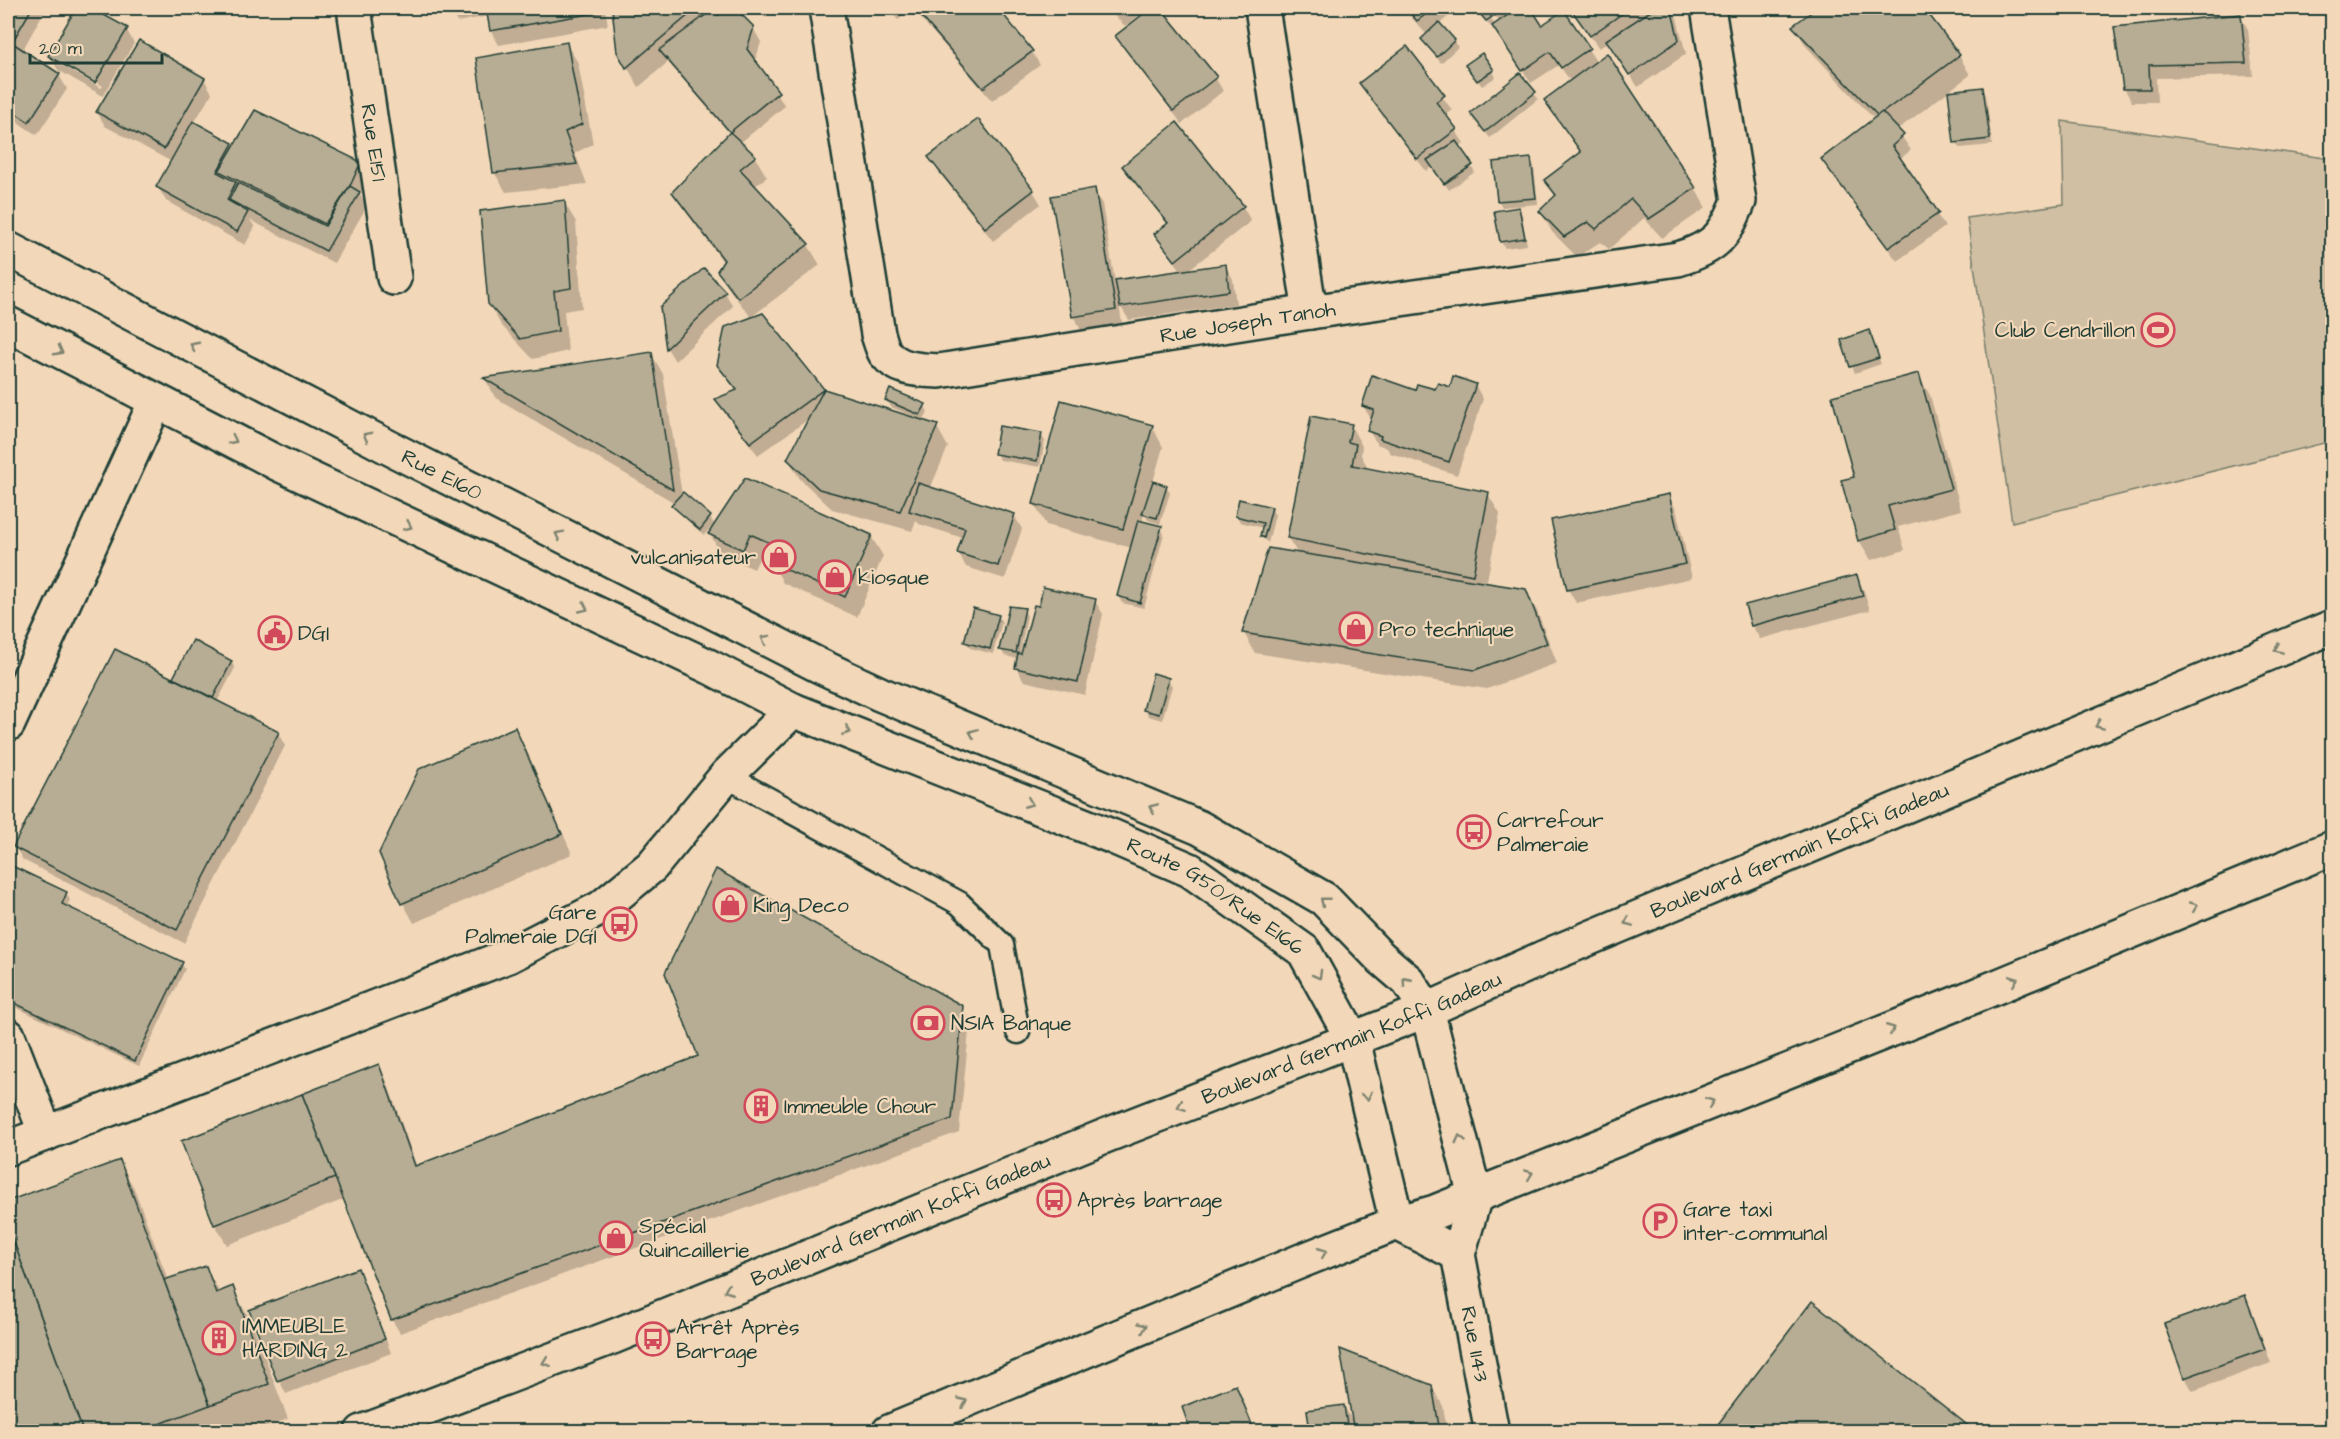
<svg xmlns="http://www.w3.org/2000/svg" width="2340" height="1439" font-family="'Architects Daughter',sans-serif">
<rect width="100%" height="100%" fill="#f2d8b9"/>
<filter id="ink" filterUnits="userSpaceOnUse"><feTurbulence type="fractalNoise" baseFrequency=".0167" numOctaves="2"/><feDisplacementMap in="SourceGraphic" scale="12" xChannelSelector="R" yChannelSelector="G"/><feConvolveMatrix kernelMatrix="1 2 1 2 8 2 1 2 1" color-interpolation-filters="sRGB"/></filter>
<g filter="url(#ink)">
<path fill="#d0bfa3" stroke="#787e6c" stroke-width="1.5" d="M2062 121 2332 159V441L2012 522 1967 218 2064 204Z"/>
<g fill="#0003" fill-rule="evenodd">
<path d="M8 8H46L22 51 59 75 67 89 37 135 8 116Z"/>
<path d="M78 8H88L126 29 134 43 103 96 58 70 50 56ZM59 61 103 86 101 88 59 64Z"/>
<path d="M449 8H605L608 25 499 45 491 31 489 16 457 22Z"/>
<path d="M613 8H733L753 28 761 42 755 62 785 106 740 143 755 157 767 177 754 187 808 245 820 265 751 317 731 292 719 271 724 263 686 212 674 192 730 134 668 62 639 87 618 52Z"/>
<path d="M888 8H997L1032 52 1040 65 992 101 919 16 914 8 898 20Z"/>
<path d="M1107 8H1159L1215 77 1223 91 1182 124 1125 50 1117 37 1141 17 1140 15 1125 26Z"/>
<path d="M1403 8H1459L1439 24 1458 47 1441 63 1423 40 1427 35Z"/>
<path d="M1475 8H1483L1495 25 1500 22 1488 8H1516L1511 12 1512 14 1521 8H1529L1542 27 1564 12 1597 63 1695 188 1706 208 1662 238 1644 218 1609 249 1600 242 1577 257 1552 232 1541 212 1556 198 1546 181 1581 154 1546 101 1571 82 1559 65 1531 83 1493 25 1491 27Z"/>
<path d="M1569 8H1653L1654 10 1658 8H1672L1676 14 1686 54 1638 87 1609 42 1599 48Z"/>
<path d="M1819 8H1922L1959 55 1970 75 1897 130 1911 150 1900 159 1945 227 1897 261 1823 160 1875 120 1806 46 1794 26Z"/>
<path d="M2240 16 2248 29 2253 76 2156 78 2157 102H2132L2124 88 2116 29Z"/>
<path d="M566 43 578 63 593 144 575 153 587 184 506 192 494 172Z"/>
<path d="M1407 48 1452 110 1445 115 1464 143 1459 147 1475 172 1449 190 1433 166 1426 171 1369 96 1361 83Z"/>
<path d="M1492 70 1496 77 1482 86 1471 72Z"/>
<path d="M204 79 212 93 194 123 232 144 234 148 360 163 368 177 360 194 367 206 334 263 250 220 255 227 245 245 166 201 158 187 172 162 105 126 97 112ZM336 204 340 206 321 232 319 231Z"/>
<path d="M1982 88 1986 95 1992 145 1960 148 1956 142Z"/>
<path d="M1534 93 1538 99 1490 138 1476 120Z"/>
<path d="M977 121 1033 191 1041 204 993 241 938 171 930 157Z"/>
<path d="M1177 124 1243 207 1251 221 1187 271 1225 265 1233 279 1236 304 1129 320 1119 304 1122 323 1081 330 1073 316 1094 190 1102 204 1115 282 1182 272 1156 234 1168 225 1132 179 1124 166Z"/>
<path d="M1530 159 1534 166 1538 204 1502 207 1499 201Z"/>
<path d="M564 202 576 222 582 308 564 311 568 351 533 359 501 325 489 304Z"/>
<path d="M1519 209 1522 215 1527 245 1505 248 1501 242Z"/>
<path d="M725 293 733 306 675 361 667 348 661 308Z"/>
<path d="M763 315 823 391 917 420V418L891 407 887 400 925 406 928 412 923 422 937 427 948 447 930 489 1014 515 1022 529 1005 579 966 567 958 553 963 538 919 524 916 520 912 531 832 509 800 479 788 459 810 418 758 455 725 413 717 400 737 392 719 365Z"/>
<path d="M1869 332 1881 364 1855 373 1852 366Z"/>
<path d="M651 353 663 374 682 495 710 517 714 524 704 535 677 511 673 505 675 503 496 398 485 379Z"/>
<path d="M1918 375 1930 395 1961 510 1898 527 1905 550 1871 560 1859 540 1856 478Z"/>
<path d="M1475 385 1483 399 1457 475 1390 453 1387 448 1377 444 1369 431 1371 419 1363 406 1416 391Z"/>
<path d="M1152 426 1163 447 1153 482 1166 487 1170 493 1160 524 1148 520 1144 514 1142 523 1161 528 1164 534 1144 608 1122 603 1118 596 1132 548 1046 525 1034 504Z"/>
<path d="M1351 426 1362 446 1361 455 1367 466 1366 469 1488 494 1500 514 1486 585 1525 591 1537 611 1557 663 1487 689 1255 653 1244 633 1298 554 1288 538Z"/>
<path d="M1041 435 1045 441 1040 467 1000 460 996 454Z"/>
<path d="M746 480 871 536 883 556 857 617 783 583 772 562 773 558 762 553 754 569 721 554 710 534Z"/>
<path d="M1668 496 1676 509 1692 578 1576 603 1568 589Z"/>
<path d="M1271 508 1275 515 1268 543 1261 536 1263 528 1240 522 1237 516Z"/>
<path d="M1857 577 1864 591 1870 610 1760 639 1752 626Z"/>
<path d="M1095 601 1103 614 1085 695 1024 681 1016 668 1018 659 1005 656 1001 650 1024 610 1027 616 1020 653 1023 654Z"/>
<path d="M998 616 1002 622 993 654 970 648 966 642Z"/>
<path d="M193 642 231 662 235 668 217 702 278 733 285 746 184 943 23 860 15 847 174 680Z"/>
<path d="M1168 680 1172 686 1162 720 1148 716 1145 709Z"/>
<path d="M514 729 526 749 572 854 414 923 403 903Z"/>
<path d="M8 865 66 893 70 900 66 908 181 963 185 969 139 1066 11 1005 8 1000Z"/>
<path d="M962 1007 970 1021 959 1132 400 1333 392 1320 345 1199 227 1245 215 1225 183 1142 378 1066 386 1079 417 1167Z"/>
<path d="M119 1162 134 1188 168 1280 205 1267 220 1293 232 1288 252 1323 288 1419 254 1432H8V1203Z"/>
<path d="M357 1270 365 1284 391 1353 286 1394 279 1380Z"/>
<path d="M2244 1297 2252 1311 2271 1363 2193 1391 2185 1378 2166 1325Z"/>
<path d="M1431 1386 1443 1406 1447 1432H1311L1344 1406 1354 1424Z"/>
<path d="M1235 1387 1256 1432H1193Z"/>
</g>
<g fill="#b7ad94" stroke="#1f3d34" stroke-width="1.5">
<path d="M8 8H32L14 39 8 36Z"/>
<path d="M76 8H91L128 28 95 83 48 56Z"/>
<path d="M486 8H600L601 12 490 31Z"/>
<path d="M612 8H697L626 68 617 52Z"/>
<path d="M728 8H735L754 27 747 49 779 92 730 132 659 50 711 11 718 15Z"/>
<path d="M914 8H998L1033 51 983 88Z"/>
<path d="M1151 8H1161L1217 77 1173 111 1115 36Z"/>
<path d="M1406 8H1434L1417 21Z"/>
<path d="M1475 8H1484L1492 17 1486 21Z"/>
<path d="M1488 8H1505L1494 16Z"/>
<path d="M1518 8H1531L1542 25 1564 10 1590 48 1561 68 1550 52 1522 71 1492 26Z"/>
<path d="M1570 8H1630L1590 36Z"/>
<path d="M1655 8H1671L1679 40 1629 75 1606 40Z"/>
<path d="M1817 8H1924L1960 55 1878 116 1792 26Z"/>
<path d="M2241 14 2246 63 2149 65 2150 89H2123L2114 27Z"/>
<path d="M1439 22 1455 40 1437 57 1421 39Z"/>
<path d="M8 40 60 74 29 122 8 108Z"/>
<path d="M139 40 205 78 164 149 96 112Z"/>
<path d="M567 42 582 124 565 132 577 164 493 173 476 58Z"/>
<path d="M1407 46 1445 95 1436 102 1457 129 1417 159 1359 83Z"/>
<path d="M1482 53 1494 70 1477 81 1465 65Z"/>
<path d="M1607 53 1696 188 1649 219 1631 199 1596 229 1588 222 1564 237 1539 211 1556 195 1544 180 1581 152 1544 100Z"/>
<path d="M1520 73 1536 92 1485 132 1470 113Z"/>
<path d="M1983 87 1990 139 1954 143 1948 91Z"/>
<path d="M255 110 361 162 351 184 325 224 219 171Z"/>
<path d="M1882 112 1904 135 1892 146 1939 213 1888 248 1821 159Z"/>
<path d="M978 119 1034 190 985 228 928 157Z"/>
<path d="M193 121 233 143 217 172 236 182 227 200 248 212 237 232 156 187Z"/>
<path d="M1177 122 1244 206 1175 261 1154 234 1168 223 1122 166Z"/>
<path d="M730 132 756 156 740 169 809 244 738 298 717 271 724 260 672 192Z"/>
<path d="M1456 141 1473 165 1444 184 1427 160Z"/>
<path d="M1531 158 1536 198 1497 201 1493 162Z"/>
<path d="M238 183 325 226 350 186 360 192 326 251 229 200Z"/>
<path d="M1095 188 1116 310 1072 317 1051 196Z"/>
<path d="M565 200 571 288 554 291 558 331 520 339 488 304 480 211Z"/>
<path d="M1519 207 1525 238 1500 242 1494 211Z"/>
<path d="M1226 264 1229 291 1120 307 1115 280Z"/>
<path d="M704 268 726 292 666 349 660 307Z"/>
<path d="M763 313 824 389 750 443 715 399 737 390 717 365 725 327Z"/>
<path d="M1869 330 1879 358 1850 367 1841 340Z"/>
<path d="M652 352 673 490 483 378Z"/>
<path d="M1919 373 1951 489 1888 506 1895 530 1858 541 1841 480 1854 477 1832 396Z"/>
<path d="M1372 375 1415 390 1417 384 1435 389 1438 383 1450 387 1453 376 1476 384 1449 462 1380 439 1381 436 1367 431 1374 410 1362 406Z"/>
<path d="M824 389 938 425 900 511 819 489 787 459Z"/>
<path d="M890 389 926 404 920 415 885 400Z"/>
<path d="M1061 400 1153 425 1123 529 1033 504Z"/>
<path d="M1311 416 1352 424 1348 442 1356 444 1352 465 1489 492 1473 575 1287 538Z"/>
<path d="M999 426 1042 433 1037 461 994 454Z"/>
<path d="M745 478 872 535 845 597 770 562 777 546 750 534 743 550 708 534Z"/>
<path d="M1153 481 1167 486 1157 518 1142 514Z"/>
<path d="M918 483 1015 514 998 566 957 553 965 528 909 511Z"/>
<path d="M683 492 711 516 700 530 671 505Z"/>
<path d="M1669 494 1685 564 1567 590 1551 520Z"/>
<path d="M1239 499 1272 507 1264 538 1260 536 1263 523 1235 516Z"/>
<path d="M1138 520 1162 526 1140 603 1117 596Z"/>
<path d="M1268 548 1526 589 1547 643 1475 670 1242 633Z"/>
<path d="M1857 575 1863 596 1751 626 1745 605Z"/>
<path d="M1043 587 1096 599 1078 682 1015 668 1018 653 1021 654 1034 605 1039 606Z"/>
<path d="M1009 606 1025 608 1016 653 999 650Z"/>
<path d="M973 608 999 615 990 649 964 642Z"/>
<path d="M193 640 232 661 213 698 173 678Z"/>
<path d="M115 649 279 732 177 930 13 847Z"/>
<path d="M1153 673 1169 678 1159 714 1143 710Z"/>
<path d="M515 727 562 834 401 904 379 853 419 769Z"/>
<path d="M8 864 67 892 62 904 183 962 135 1061 8 1000Z"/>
<path d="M716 869 963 1006 952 1119 391 1320 302 1094 379 1064 415 1166 698 1056 665 973Z"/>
<path d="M302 1094 335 1178 214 1225 181 1141Z"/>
<path d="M120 1160 210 1405 138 1432H83L8 1226V1201Z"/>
<path d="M8 1226 83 1432H8Z"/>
<path d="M206 1266 216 1293 233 1286 269 1384 210 1405 164 1280Z"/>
<path d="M358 1268 385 1339 277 1381 249 1310Z"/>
<path d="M2245 1295 2265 1349 2184 1378 2164 1324Z"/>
<path d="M1812 1301 1976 1432H1712Z"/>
<path d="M1340 1349 1432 1385 1440 1432H1354Z"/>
<path d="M1236 1385 1255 1432H1191L1182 1407Z"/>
<path d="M1344 1405 1348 1432H1310L1307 1410Z"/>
</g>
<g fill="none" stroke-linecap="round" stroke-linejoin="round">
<g stroke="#1f3d34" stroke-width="27">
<path id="service" d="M726 776 959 903 1002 945 1018 1032"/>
</g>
<g stroke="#1f3d34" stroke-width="38">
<g id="minor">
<path id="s1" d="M354 8 394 278"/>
<path id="s2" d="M826 8 878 334C880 340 882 348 885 353 898 370 920 370 939 371L1310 312 1678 259C1716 247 1724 237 1739 201L1708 8"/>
<path d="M1262 8 1310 312"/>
<path d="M8 724 156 401"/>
<path d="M8 1036 46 1134"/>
<path d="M8 1148 508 956 601 908 652 866 726 776 793 710"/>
</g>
</g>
<g stroke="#1f3d34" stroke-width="38">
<g id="tertiary">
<path id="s3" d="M8 249 390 448 818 665 880 694 1200 828 1324 899 1380 957 1408 981 1427 1010"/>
<path id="s4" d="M8 324 279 464 710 667 793 710 1111 836 1190 870 1304 951 1353 1040"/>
</g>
</g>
<g stroke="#1f3d34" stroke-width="38">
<g id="secondary">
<path id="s5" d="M1427 1010 1475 1196 1458 1254 1492 1432"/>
<path d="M1353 1040 1397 1223 1458 1254"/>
</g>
</g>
<g stroke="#1f3d34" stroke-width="38">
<g id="primary">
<path id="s6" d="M362 1432 615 1336 1105 1136 1427 1010 1554 953 2332 627"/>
<path d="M889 1432 1301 1261 1397 1223 1435 1212 1960 1002 2332 848"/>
</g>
</g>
<use href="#service" stroke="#f2d8b9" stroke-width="22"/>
<use href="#minor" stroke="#f2d8b9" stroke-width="33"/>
<use href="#tertiary" stroke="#f2d8b9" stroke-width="33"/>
<use href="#secondary" stroke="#f2d8b9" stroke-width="33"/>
<use href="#primary" stroke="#f2d8b9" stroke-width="33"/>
</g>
<defs><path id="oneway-chevron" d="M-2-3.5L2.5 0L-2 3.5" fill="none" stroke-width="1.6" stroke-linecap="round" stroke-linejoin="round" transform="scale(1.5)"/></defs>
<g stroke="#7e8370">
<use href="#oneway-chevron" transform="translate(194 346) rotate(-152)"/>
<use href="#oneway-chevron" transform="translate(59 351) rotate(28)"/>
<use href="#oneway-chevron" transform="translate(367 436) rotate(-152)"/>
<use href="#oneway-chevron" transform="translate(233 440) rotate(27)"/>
<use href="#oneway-chevron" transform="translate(408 526) rotate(25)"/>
<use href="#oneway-chevron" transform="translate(559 535) rotate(-153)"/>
<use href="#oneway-chevron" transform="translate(584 608) rotate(25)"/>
<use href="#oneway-chevron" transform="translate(765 639) rotate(-153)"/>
<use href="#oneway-chevron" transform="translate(2278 649) rotate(157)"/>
<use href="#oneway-chevron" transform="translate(2099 725) rotate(157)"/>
<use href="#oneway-chevron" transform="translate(847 731) rotate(22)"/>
<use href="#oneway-chevron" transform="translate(973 733) rotate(-157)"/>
<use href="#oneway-chevron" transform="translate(1029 803) rotate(22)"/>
<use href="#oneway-chevron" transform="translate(1153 808) rotate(-157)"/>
<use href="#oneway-chevron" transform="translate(1324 901) rotate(-141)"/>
<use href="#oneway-chevron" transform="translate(2194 906) rotate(-22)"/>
<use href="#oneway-chevron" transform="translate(1628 922) rotate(157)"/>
<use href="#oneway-chevron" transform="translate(1318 975) rotate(61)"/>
<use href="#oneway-chevron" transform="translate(2014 980) rotate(-22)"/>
<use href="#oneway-chevron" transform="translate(1406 981) rotate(-132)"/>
<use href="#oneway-chevron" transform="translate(1891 1029) rotate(-22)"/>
<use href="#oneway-chevron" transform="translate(1367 1096) rotate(76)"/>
<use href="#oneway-chevron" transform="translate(1710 1102) rotate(-22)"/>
<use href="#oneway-chevron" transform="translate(1181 1106) rotate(159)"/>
<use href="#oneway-chevron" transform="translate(1460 1139) rotate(-104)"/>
<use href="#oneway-chevron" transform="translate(1529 1174) rotate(-22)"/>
<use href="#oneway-chevron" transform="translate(1323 1252) rotate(-22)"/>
<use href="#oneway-chevron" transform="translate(728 1290) rotate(158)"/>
<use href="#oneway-chevron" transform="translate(1143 1327) rotate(-23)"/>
<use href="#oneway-chevron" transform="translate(546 1362) rotate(159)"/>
<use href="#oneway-chevron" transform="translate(963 1402) rotate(-23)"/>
</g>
</g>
<defs>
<g id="stadium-ring" transform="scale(1.725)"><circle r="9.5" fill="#f2d8b9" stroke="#d1495b" stroke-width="1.5"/><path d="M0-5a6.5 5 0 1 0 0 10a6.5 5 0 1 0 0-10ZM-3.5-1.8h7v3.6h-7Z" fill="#d1495b"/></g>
<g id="shop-ring" transform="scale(1.725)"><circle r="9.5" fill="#f2d8b9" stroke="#d1495b" stroke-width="1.5"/><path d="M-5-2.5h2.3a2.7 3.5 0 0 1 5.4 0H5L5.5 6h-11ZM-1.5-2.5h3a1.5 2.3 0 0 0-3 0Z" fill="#d1495b"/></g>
<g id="civic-ring" transform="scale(1.725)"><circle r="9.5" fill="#f2d8b9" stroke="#d1495b" stroke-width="1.5"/><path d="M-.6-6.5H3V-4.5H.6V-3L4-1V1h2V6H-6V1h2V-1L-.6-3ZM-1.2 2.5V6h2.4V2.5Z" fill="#d1495b"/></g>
<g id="bus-ring" transform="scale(1.725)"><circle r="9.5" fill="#f2d8b9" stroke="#d1495b" stroke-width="1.5"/><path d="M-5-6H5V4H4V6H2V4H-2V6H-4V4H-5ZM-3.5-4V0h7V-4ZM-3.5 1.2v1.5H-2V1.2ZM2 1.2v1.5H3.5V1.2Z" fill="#d1495b"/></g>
<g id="bank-ring" transform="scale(1.725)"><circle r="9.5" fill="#f2d8b9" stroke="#d1495b" stroke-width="1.5"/><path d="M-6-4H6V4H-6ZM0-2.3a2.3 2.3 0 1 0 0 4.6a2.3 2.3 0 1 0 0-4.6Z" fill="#d1495b"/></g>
<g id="building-ring" transform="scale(1.725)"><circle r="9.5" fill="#f2d8b9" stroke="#d1495b" stroke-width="1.5"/><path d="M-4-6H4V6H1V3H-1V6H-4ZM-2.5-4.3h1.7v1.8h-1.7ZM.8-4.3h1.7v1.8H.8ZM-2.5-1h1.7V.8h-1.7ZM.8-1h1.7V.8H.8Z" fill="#d1495b"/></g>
<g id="parking-ring" transform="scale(1.725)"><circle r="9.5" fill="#f2d8b9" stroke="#d1495b" stroke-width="1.5"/><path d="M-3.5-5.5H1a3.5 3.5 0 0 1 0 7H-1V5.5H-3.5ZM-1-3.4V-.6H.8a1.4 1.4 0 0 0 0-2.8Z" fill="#d1495b"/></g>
</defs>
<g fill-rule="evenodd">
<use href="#stadium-ring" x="2158" y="330"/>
<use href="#shop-ring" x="779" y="557"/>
<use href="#shop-ring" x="835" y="577"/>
<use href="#shop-ring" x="1356" y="629"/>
<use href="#civic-ring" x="275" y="633"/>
<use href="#bus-ring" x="1474" y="832"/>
<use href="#shop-ring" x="730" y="905"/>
<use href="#bus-ring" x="620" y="924"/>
<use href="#bank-ring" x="928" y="1023"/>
<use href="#building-ring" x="761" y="1106"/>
<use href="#bus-ring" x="1054" y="1200"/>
<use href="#parking-ring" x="1660" y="1221"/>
<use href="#shop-ring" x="616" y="1238"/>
<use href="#building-ring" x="219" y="1338"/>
<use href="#bus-ring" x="653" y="1339"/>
</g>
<g text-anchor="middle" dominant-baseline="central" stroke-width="4.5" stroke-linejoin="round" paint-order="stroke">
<g font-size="21" fill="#1f3d34" stroke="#f2d8b9">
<text stroke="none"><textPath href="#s1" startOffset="136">Rue E151</textPath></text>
<text stroke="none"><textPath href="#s2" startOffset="722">Rue Joseph Tanoh</textPath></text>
<text stroke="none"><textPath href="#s3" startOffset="489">Rue E160</textPath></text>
<text stroke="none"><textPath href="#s6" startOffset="1551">Boulevard Germain Koffi Gadeau</textPath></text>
<text stroke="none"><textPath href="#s4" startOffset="1338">Route G50/Rue E166</textPath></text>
<text stroke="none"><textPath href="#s6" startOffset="1065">Boulevard Germain Koffi Gadeau</textPath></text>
<text stroke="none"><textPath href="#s6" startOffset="579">Boulevard Germain Koffi Gadeau</textPath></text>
<text stroke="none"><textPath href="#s5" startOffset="344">Rue I143</textPath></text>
</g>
<g font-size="21" fill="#1f3d34" stroke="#f2d8b9" text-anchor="start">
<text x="2135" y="330" text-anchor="end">Club Cendrillon</text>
<text x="756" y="557" text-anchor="end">vulcanisateur</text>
<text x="858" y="577">kiosque</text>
<text x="1379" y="629">Pro technique</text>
<text x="298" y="633">DGI</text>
<text x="1497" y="820">Carrefour<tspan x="1497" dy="24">Palmeraie</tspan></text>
<text x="753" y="905">King Deco</text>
<text x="597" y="912" text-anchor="end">Gare<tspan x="597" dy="24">Palmeraie DGI</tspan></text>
<text x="951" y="1023">NSIA Banque</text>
<text x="784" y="1106">Immeuble Chour</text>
<text x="1077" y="1200">Après barrage</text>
<text x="1683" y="1209">Gare taxi<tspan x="1683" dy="24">inter-communal</tspan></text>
<text x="639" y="1226">Spécial<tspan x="639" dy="24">Quincaillerie</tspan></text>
<text x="242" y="1326">IMMEUBLE<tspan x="242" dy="24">HARDING 2</tspan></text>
<text x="676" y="1327">Arrêt Après<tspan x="676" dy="24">Barrage</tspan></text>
</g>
</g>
<rect width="2340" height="1439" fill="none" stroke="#f2d8b9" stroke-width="30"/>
<rect x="15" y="15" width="2310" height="1409" fill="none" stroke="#1f3d34" stroke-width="2" filter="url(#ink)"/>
<path d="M30 54v9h132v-9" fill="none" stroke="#1f3d34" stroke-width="3"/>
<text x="39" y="54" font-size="18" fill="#1f3d34" stroke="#f2d8b9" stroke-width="4.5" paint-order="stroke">20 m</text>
</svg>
